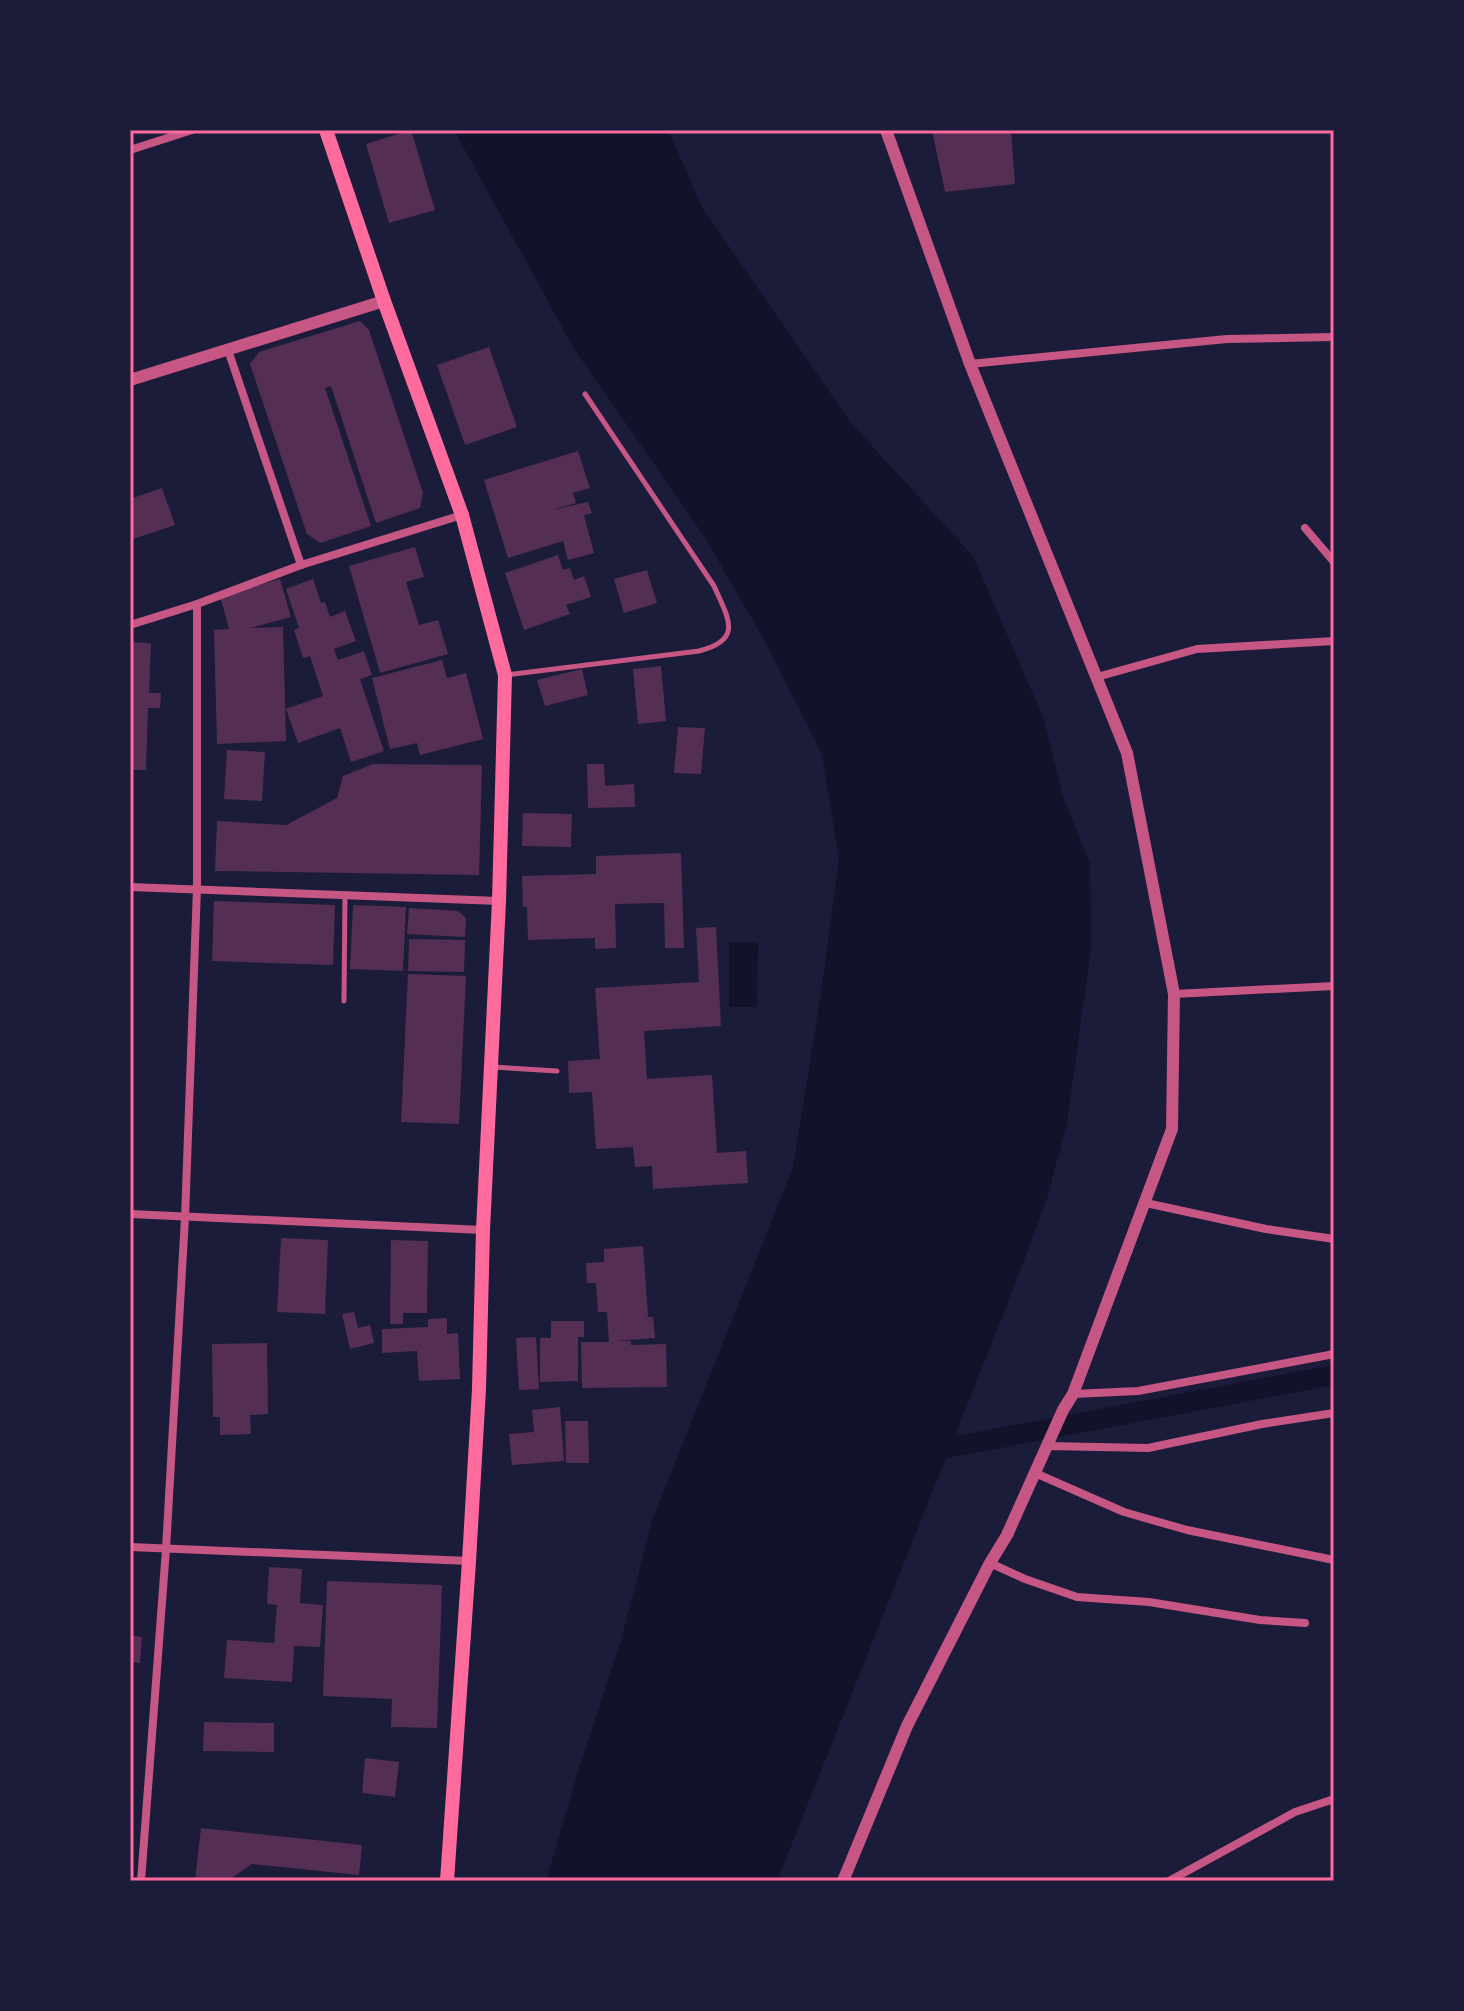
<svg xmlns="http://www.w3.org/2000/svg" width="1464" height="2011" font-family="Mulish,sans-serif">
<rect width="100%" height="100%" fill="#1b1b3a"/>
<g fill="#12122b">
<path d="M454 130H668L703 209 851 423 973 556 1043 717 1062 794 1090 864 1091 949 1067 1122 1047 1199 1009 1300 777 1881H546L577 1775 621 1640 653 1518 793 1167 820 1001 839 859 822 754 767 645 704 536 573 347Z"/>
<path d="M729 942H758L757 1007H729Z"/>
</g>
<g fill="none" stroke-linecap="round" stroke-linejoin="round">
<path stroke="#12122b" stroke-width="20" d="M925 1452 1334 1375"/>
</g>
<g fill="#542f53">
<path d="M411 130 435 210 389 223 366 144Z"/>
<path d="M932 130H1011L1015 184 945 192Z"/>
<path d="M360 321 369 330 423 493 420 508 376 523 331 386 325 388 371 526 320 543 307 534 250 364 259 352Z"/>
<path d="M489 347 517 427 465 445 437 365Z"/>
<path d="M578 451 590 488 573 493 576 503 552 510 588 502 592 513 584 515 594 553 568 560 563 541 508 558 484 480Z"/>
<path d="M162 488 175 525 130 540V499Z"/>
<path d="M415 547 424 577 406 582 419 625 438 620 448 654 380 673 349 566Z"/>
<path d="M558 555 563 570 570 568 574 580 584 576 591 597 566 605 570 614 524 630 505 573Z"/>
<path d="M647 570 657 603 624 613 614 579Z"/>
<path d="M280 579 291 617 250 628 283 627 286 741 217 744 214 630 229 629 220 596Z"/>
<path d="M313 579 321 603 325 602 330 617 345 611 356 641 334 649 338 660 364 651 372 675 360 679 384 751 351 762 340 728 298 743 286 709 323 696 310 656 303 658 294 630 299 628 286 589Z"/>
<path d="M130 642 151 643 149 693H161L160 708H148L146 770H130Z"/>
<path d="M442 660 447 678 466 673 483 739 420 755 417 743 390 749 372 678Z"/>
<path d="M661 666 666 721 638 724 633 669Z"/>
<path d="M582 669 588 695 545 706 537 680Z"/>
<path d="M678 727 705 728 701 774 674 773Z"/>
<path d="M227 750 265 752 262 801 224 799Z"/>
<path d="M373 764 482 765 479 875 215 871 217 821 286 825 337 798 343 776Z"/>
<path d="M587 764H604L605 786 634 784 635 807 588 808Z"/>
<path d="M523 813 572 814 571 847 522 846Z"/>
<path d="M681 853 684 948H665L664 903 615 904 616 948 595 949V938L528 940 527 907H523L522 876 596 874V856Z"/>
<path d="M214 901 335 905 333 965 212 961Z"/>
<path d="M353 905 406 907 403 971 350 969Z"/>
<path d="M409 908 458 911 466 918 465 937 407 934Z"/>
<path d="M716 927 721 1026 644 1031 647 1079 712 1075 717 1153 746 1151 748 1183 653 1189 652 1166 635 1167 633 1147 596 1149 592 1092 569 1093 568 1061 600 1059 595 988 699 982 696 928Z"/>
<path d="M409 939 465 940 464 972 408 971Z"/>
<path d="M408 974 466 976 459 1124 401 1122Z"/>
<path d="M281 1238 328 1240 325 1314 277 1312Z"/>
<path d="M391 1240 428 1241 427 1313H403V1324H390Z"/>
<path d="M643 1246 648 1317H653L655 1338 616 1341H631V1345L666 1344 667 1387 582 1388 581 1342H609L607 1312H598L596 1283H587L586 1263 604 1262V1249Z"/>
<path d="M354 1312 358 1328 370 1325 374 1343 350 1349 342 1314Z"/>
<path d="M447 1318V1334L458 1333 460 1379 419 1381 417 1351 382 1353V1329L428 1327V1319Z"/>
<path d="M551 1321H584V1337H578V1381L540 1382V1338H551Z"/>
<path d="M536 1337 539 1389 519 1390 516 1338Z"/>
<path d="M267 1343 268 1414 250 1415 251 1434 220 1435V1417H213L212 1344Z"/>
<path d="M560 1407 564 1461 512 1465 509 1434 534 1432 532 1410Z"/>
<path d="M565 1421H588L589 1463H566Z"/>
<path d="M269 1567 302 1569 300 1603 323 1605 320 1647 294 1646 292 1682 224 1678 227 1640 274 1643 277 1605 267 1604Z"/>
<path d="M327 1581 442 1585 437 1728 391 1727 392 1699 323 1696Z"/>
<path d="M130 1635 142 1637 140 1663 130 1662Z"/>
<path d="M204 1722 274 1723V1752L203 1751Z"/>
<path d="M365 1758 399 1762 395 1797 362 1793Z"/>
<path d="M201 1828 362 1845 359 1875 252 1864 227 1881H195Z"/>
</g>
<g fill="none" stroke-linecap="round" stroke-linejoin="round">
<g stroke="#c65784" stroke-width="5">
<path d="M506 675 699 651C744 640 728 618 714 586L585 394"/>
<path d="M344 1001 345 894"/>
<path d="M494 1067 557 1071"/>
</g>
<g stroke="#c65784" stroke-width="8">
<path d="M130 150 192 130"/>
<path d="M228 350 301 565"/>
<path d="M970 364 1227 339 1334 337"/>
<path d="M1305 528 1334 562"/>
<path d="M130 625 197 604 301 565 462 515"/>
<path d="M1097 677 1197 649 1334 641"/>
<path d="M130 887 499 901"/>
<path d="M1174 994 1334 986"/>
<path d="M1146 1203 1266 1229 1334 1239"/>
<path d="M130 1214 483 1230"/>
<path d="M1073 1394 1138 1391 1334 1354"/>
<path d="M1047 1446 1148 1448 1262 1424 1334 1413"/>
<path d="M1035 1473 1124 1512 1187 1530 1334 1560"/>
<path d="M130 1547 469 1561"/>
<path d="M990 1563 1025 1579 1077 1597 1149 1602 1260 1620 1305 1623"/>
<path d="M141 1881 166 1549 185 1218 197 888V604"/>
<path d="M1169 1881 1295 1812 1334 1799"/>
</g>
<g stroke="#c65784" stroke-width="12">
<path d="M130 380 384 301"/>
<path d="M843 1881 907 1726 990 1563 1007 1535 1063 1410 1073 1394 1172 1129 1174 994 1127 753 970 364 886 130"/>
</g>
<path stroke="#ff6b9d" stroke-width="14" d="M326 130 384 301 462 515 505 675 499 901 483 1230 479 1389 469 1561 447 1881"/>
</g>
<rect width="1464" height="2011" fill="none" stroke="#1b1b3a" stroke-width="264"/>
<rect x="132" y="132" width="1200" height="1747" fill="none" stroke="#ff6b9d" stroke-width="3"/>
</svg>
